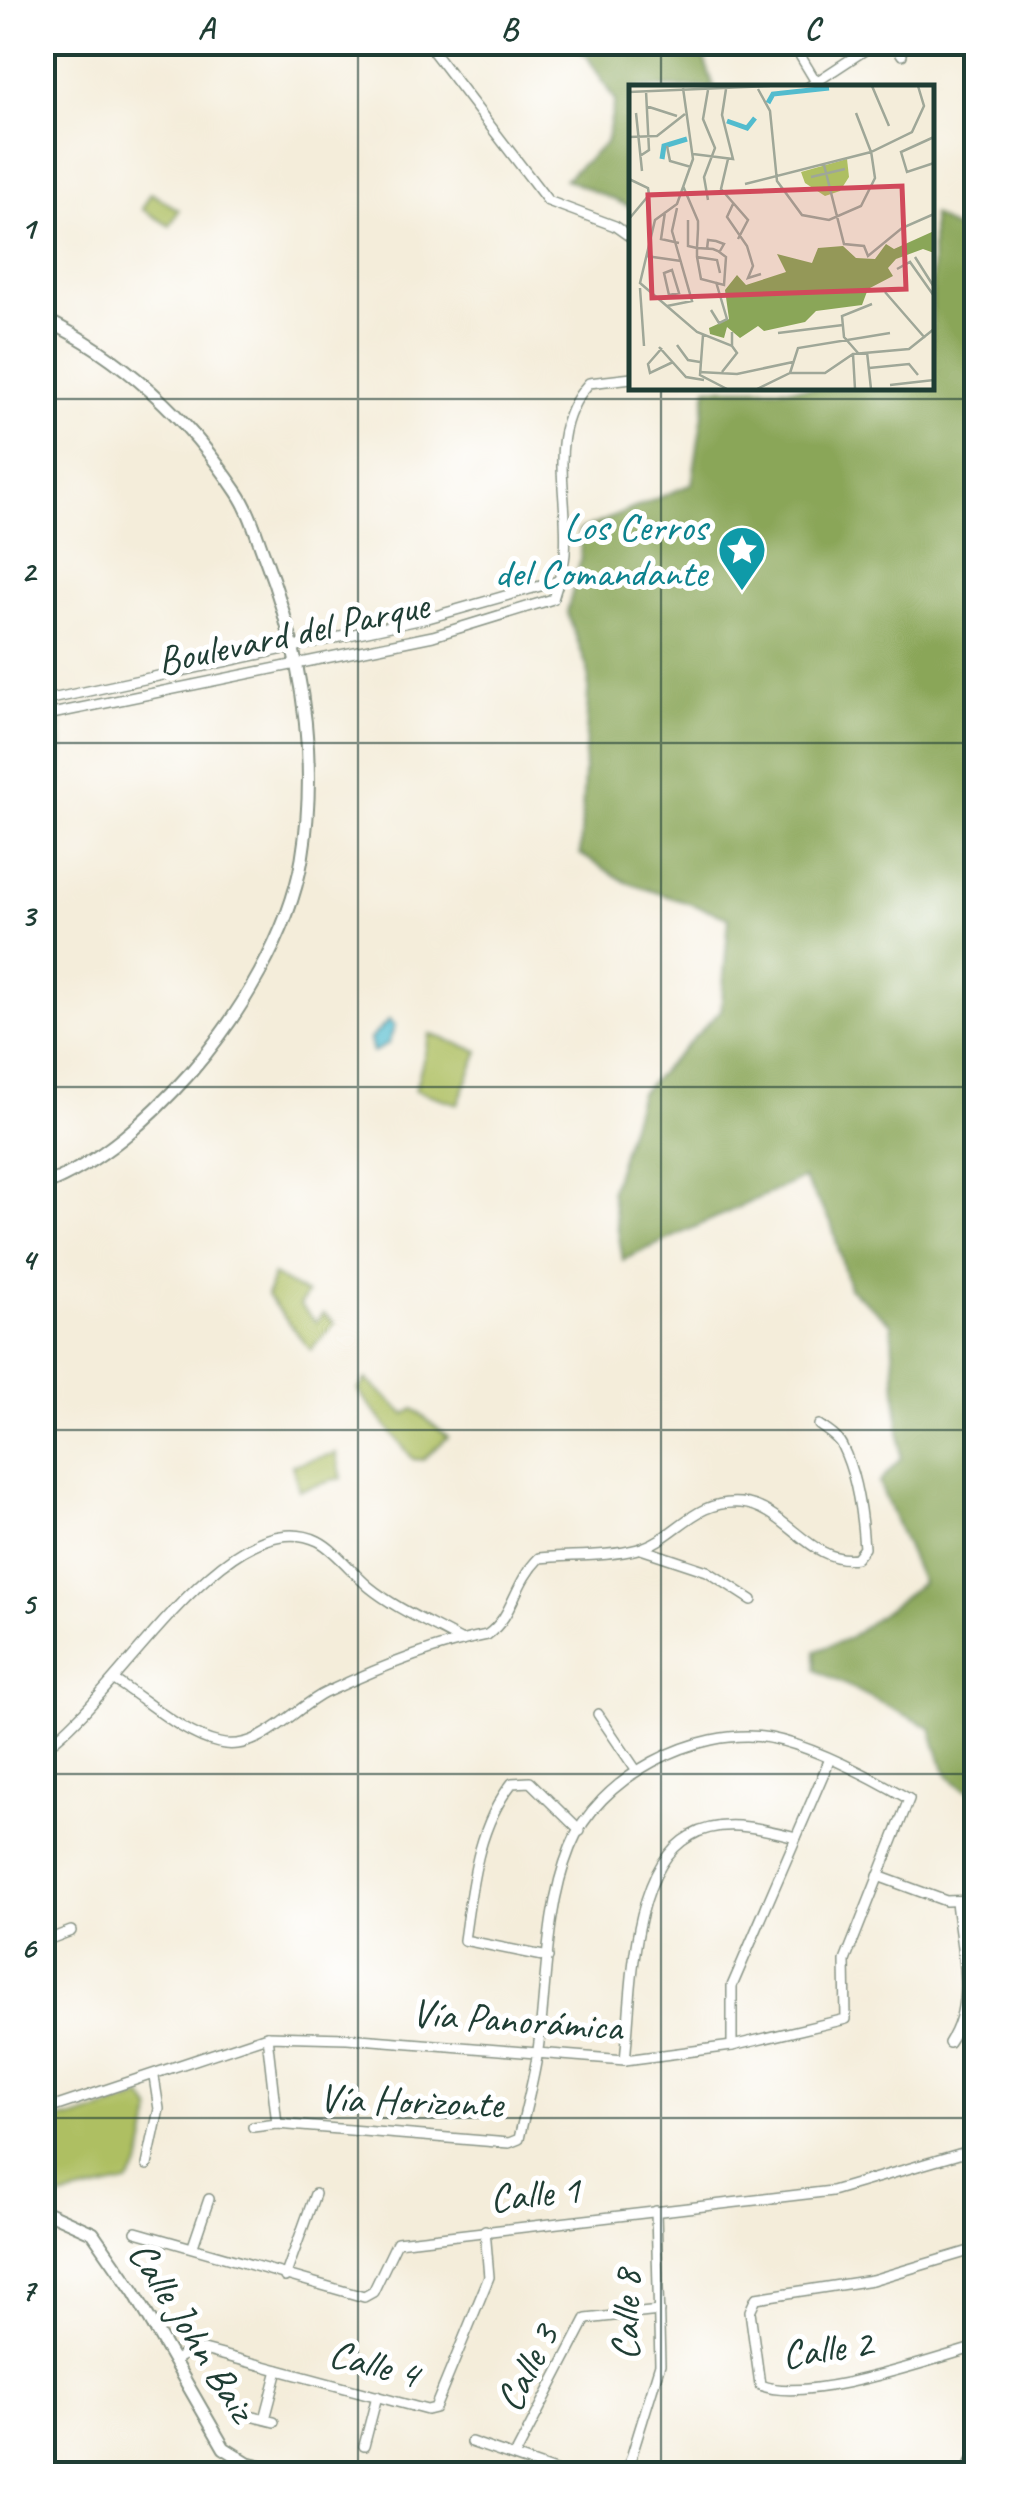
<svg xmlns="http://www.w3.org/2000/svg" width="1019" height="2517" font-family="Caveat,sans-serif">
<rect width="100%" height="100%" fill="#fff"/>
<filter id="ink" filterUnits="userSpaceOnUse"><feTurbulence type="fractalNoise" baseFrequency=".01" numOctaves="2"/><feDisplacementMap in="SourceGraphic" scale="20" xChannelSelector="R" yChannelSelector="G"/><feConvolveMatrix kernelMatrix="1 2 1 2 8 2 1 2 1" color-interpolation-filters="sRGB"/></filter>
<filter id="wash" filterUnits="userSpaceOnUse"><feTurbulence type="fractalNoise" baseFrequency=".0048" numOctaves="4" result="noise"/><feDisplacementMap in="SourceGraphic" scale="40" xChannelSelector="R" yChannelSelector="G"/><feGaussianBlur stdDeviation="2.25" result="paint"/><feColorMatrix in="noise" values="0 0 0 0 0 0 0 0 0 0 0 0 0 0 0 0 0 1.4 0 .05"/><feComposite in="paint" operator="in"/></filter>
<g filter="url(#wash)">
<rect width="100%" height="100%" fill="#f4edda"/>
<g fill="#aebf62" stroke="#667e4b" stroke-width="2.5">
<path d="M151 193 179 210 170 226 142 209Z"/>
<path d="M42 658C69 724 67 782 43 848Z"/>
<path d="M430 1034 479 1051 458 1104 415 1090Z"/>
<path d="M273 1275 307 1294 300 1305 316 1322 323 1313 335 1323 311 1350 267 1296Z"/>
<path d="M366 1379 405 1414 414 1409 448 1437 423 1460 413 1459 358 1391Z"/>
<path d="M336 1453 342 1478 299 1490 292 1465Z"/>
<path d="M143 2097 152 2111 140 2167 128 2183 52 2200 43 2196V2120L77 2118Z"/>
</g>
<g fill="#8aa658" stroke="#547246" stroke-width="2.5">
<path d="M571 43H699L714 87 632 88 631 207 565 179 606 143 615 101 587 56Z"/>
<path d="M932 215 962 233 976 282V1792C944 1787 939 1755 931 1728L816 1670V1651L849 1638 922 1583 879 1483 901 1458 891 1323 849 1288 831 1222 803 1178 623 1260 611 1190 640 1093 721 1010 729 917 626 882 580 854 589 673 567 612 581 558 579 531 692 484 707 388H932Z"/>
</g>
<path fill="#52bcce" stroke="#387c81" stroke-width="2.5" d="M389 1020 395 1026 388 1044 373 1053 370 1039Z"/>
</g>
<g filter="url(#ink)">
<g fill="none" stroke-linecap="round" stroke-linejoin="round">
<g stroke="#8a9587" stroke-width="12">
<g id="minor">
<path d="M426 42 548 201 615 226 632 238"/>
<path d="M792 42 816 82"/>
<path d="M894 42 902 55"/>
<path d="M807 88 877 42"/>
<path d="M42 701 428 618 558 581"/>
<path d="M42 716 433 636 553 599C557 584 564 568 565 554 570 493 544 434 589 383L632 378"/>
<path d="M641 1549 707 1571 752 1600"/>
<path d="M114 1680C145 1699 183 1735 219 1743 261 1753 294 1707 327 1692 376 1669 435 1645 487 1635 514 1616 513 1584 539 1558 570 1555 608 1557 638 1549 676 1539 693 1499 741 1503 785 1506 810 1565 856 1558L864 1548C862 1517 856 1474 842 1446 838 1437 827 1431 819 1425"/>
<path d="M598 1714 636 1770"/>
<path d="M42 1749C111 1708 226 1497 318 1541 336 1550 353 1574 369 1587 396 1609 432 1624 462 1641"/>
<path d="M878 1876 946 1901 976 1900"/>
<path d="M42 1942 71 1931"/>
<path d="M548 1957 464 1940C472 1885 477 1828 512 1783L530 1782 580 1831"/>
<path d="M267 2036 277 2124"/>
<path d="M949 2043C977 2003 960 1946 956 1901"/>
<path d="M732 2046V1986L829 1761"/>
<path d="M625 2060C632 2000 629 1869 690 1836 722 1817 763 1829 796 1837"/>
<path d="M42 2111 267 2036 347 2038 625 2060 732 2046 846 2019 845 1961 909 1799C871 1777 812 1746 770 1738 697 1725 597 1778 570 1848 545 1910 547 1984 538 2050 534 2080 525 2110 519 2139L509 2143 277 2124 253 2127"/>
<path d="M147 2165 159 2109 154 2077"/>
<path d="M136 2232 364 2297 373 2292 397 2242 832 2191 976 2149"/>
<path d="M193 2246 209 2199"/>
<path d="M976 2249 872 2280 756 2298 750 2311 760 2385C805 2404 927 2361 976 2347"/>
<path d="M285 2277 315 2194"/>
<path d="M175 2360 190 2351 204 2350 427 2410 435 2408 489 2277 485 2230"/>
<path d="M254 2417 274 2422"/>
<path d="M265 2419 278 2370"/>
<path d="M471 2442 563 2474"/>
<path d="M364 2446 377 2396"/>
<path d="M515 2456 586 2319 659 2311"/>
<path d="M626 2474 660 2364 656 2211"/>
</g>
</g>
<g stroke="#8a9587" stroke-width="15">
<g id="tertiary">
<path d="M42 318C122 356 188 418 237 492 250 511 256 534 264 555 301 652 319 755 302 859 289 934 240 1015 191 1072 150 1118 101 1163 42 1186"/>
<path d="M42 2210 93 2233 134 2292 224 2448 248 2463 293 2474"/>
<path d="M967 2474 976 2454"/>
</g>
</g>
<use href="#minor" stroke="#fff" stroke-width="9"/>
<use href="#tertiary" stroke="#fff" stroke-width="11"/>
</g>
</g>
<path fill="none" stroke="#1f3d34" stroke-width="2.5" stroke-opacity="0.55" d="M358 42V2474M661 42V88M661 388V2474M42 399H976M42 743H976M42 1087H976M42 1430H976M42 1774H976M42 2118H976"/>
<defs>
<g id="sight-pin" transform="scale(2.5)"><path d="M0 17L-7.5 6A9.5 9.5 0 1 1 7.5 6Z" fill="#0f9aa8" stroke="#fff"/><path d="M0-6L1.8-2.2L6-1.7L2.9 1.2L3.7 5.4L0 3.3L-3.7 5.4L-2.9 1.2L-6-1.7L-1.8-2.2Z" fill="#fff"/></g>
</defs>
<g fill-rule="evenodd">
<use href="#sight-pin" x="742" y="550"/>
</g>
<g text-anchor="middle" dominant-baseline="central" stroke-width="10" stroke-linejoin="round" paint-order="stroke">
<g font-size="40" fill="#0d838f" stroke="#fff" text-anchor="end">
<text x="707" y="527">Los Cerros<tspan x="707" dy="46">del Comandante</tspan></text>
</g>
<g font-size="40" fill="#1f3d34" stroke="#fff">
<text transform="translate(293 633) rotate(-12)">Boulevard del Parque</text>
<text transform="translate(517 2020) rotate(4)">Vía Panorámica</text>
<text transform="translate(411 2101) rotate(2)">Vía Horizonte</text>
<text transform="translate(535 2194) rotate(-6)">Calle 1</text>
<text transform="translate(626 2315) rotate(-89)">Calle 8</text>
<text transform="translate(192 2331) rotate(58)">Calle John Baiz</text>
<text transform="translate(827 2349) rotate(-8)">Calle 2</text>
<text transform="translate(374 2364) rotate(15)">Calle 4</text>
<text transform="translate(527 2368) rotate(-63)">Calle 3</text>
</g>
</g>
<g transform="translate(629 85)">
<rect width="305" height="305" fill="#f4edda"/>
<path d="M218 74 220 92 211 106 196 111 176 98 172 87Z" fill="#aebf62"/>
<path d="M305 146V168L294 164 267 174 259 183 264 191 239 204 233 220 187 226 176 237 135 246 129 241 111 253 98 242 95 253 81 249 80 243 100 234 96 205 108 190 117 200 157 187 148 169 183 178 189 163 214 161 227 173 246 174 257 159 265 164Z" fill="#8aa658"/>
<path fill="none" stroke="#52bcce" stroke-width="5" d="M139 18 144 9 200 3M98 36 118 43 126 33M33 74 35 61 58 54"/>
<path fill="none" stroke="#9fa798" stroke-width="2.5" d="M243 1 260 41M54 3 64 74 48 119 26 135 11 198 68 247 103 261V247M129 4 141 26 148 96 173 130 200 135 232 121 246 93 242 66M0 7 141 1M17 21 48 31M7 28 13 86M227 28 242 67M0 52 28 51 56 29M305 52 272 67 278 87 305 78M38 61 41 76 62 82M64 69 104 74 93 30 97 4M11 71 20 65 17 6M99 74 92 104 119 135 109 154M195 80 215 159 235 161 239 171 273 143 305 129M182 92 216 84M0 94 19 103 20 110 0 134M116 99 242 67 283 47 295 21 289 1M54 101 69 136V144L68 163V172L72 194 95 200 97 172 89 166 84 164 68 163 59 161V135M79 115 75 92 86 63 74 34 79 5M104 119 98 132 118 161 124 181 119 193 132 189M36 127 32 154 50 158M78 164 79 155 87 156 95 159 91 166M17 171 52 176M68 172 88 175 91 188M286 172 305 202M268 184 281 177 305 211M43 185 50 208 40 210 35 188ZM11 203 15 261M256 207 296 253M38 221 63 216 43 146 48 123M82 225 90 238 98 234 87 197M149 248 214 240M74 250 71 290 98 304M48 260 59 275 71 277M30 262 57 292 75 295M33 263 19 279 21 288 44 277M238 267 242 304M229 268 215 252 213 231 243 219M224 269 226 304M240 283 280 279 289 290M70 287 108 289 164 277M93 287 108 268 103 261M161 288 169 263 261 248M261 300 305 295M128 304 161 288H196L224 269 280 264 305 244"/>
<path fill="#d1495b" fill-opacity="0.15" stroke="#d1495b" stroke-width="5" d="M273 101 277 204 23 213 19 110Z"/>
<rect width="305" height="305" fill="none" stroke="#1f3d34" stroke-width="5"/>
</g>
<rect width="1019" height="2517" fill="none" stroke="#fff" stroke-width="110"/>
<rect x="55" y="55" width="909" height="2407" fill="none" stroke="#1f3d34" stroke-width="4"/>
<g font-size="32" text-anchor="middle" font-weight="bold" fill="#1f3d34">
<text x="206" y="39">A</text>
<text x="509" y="39">B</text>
<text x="812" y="39">C</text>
<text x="28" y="238">1</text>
<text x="28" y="582">2</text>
<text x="28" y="926">3</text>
<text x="28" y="1270">4</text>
<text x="28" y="1614">5</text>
<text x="28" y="1958">6</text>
<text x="28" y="2301">7</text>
</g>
</svg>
